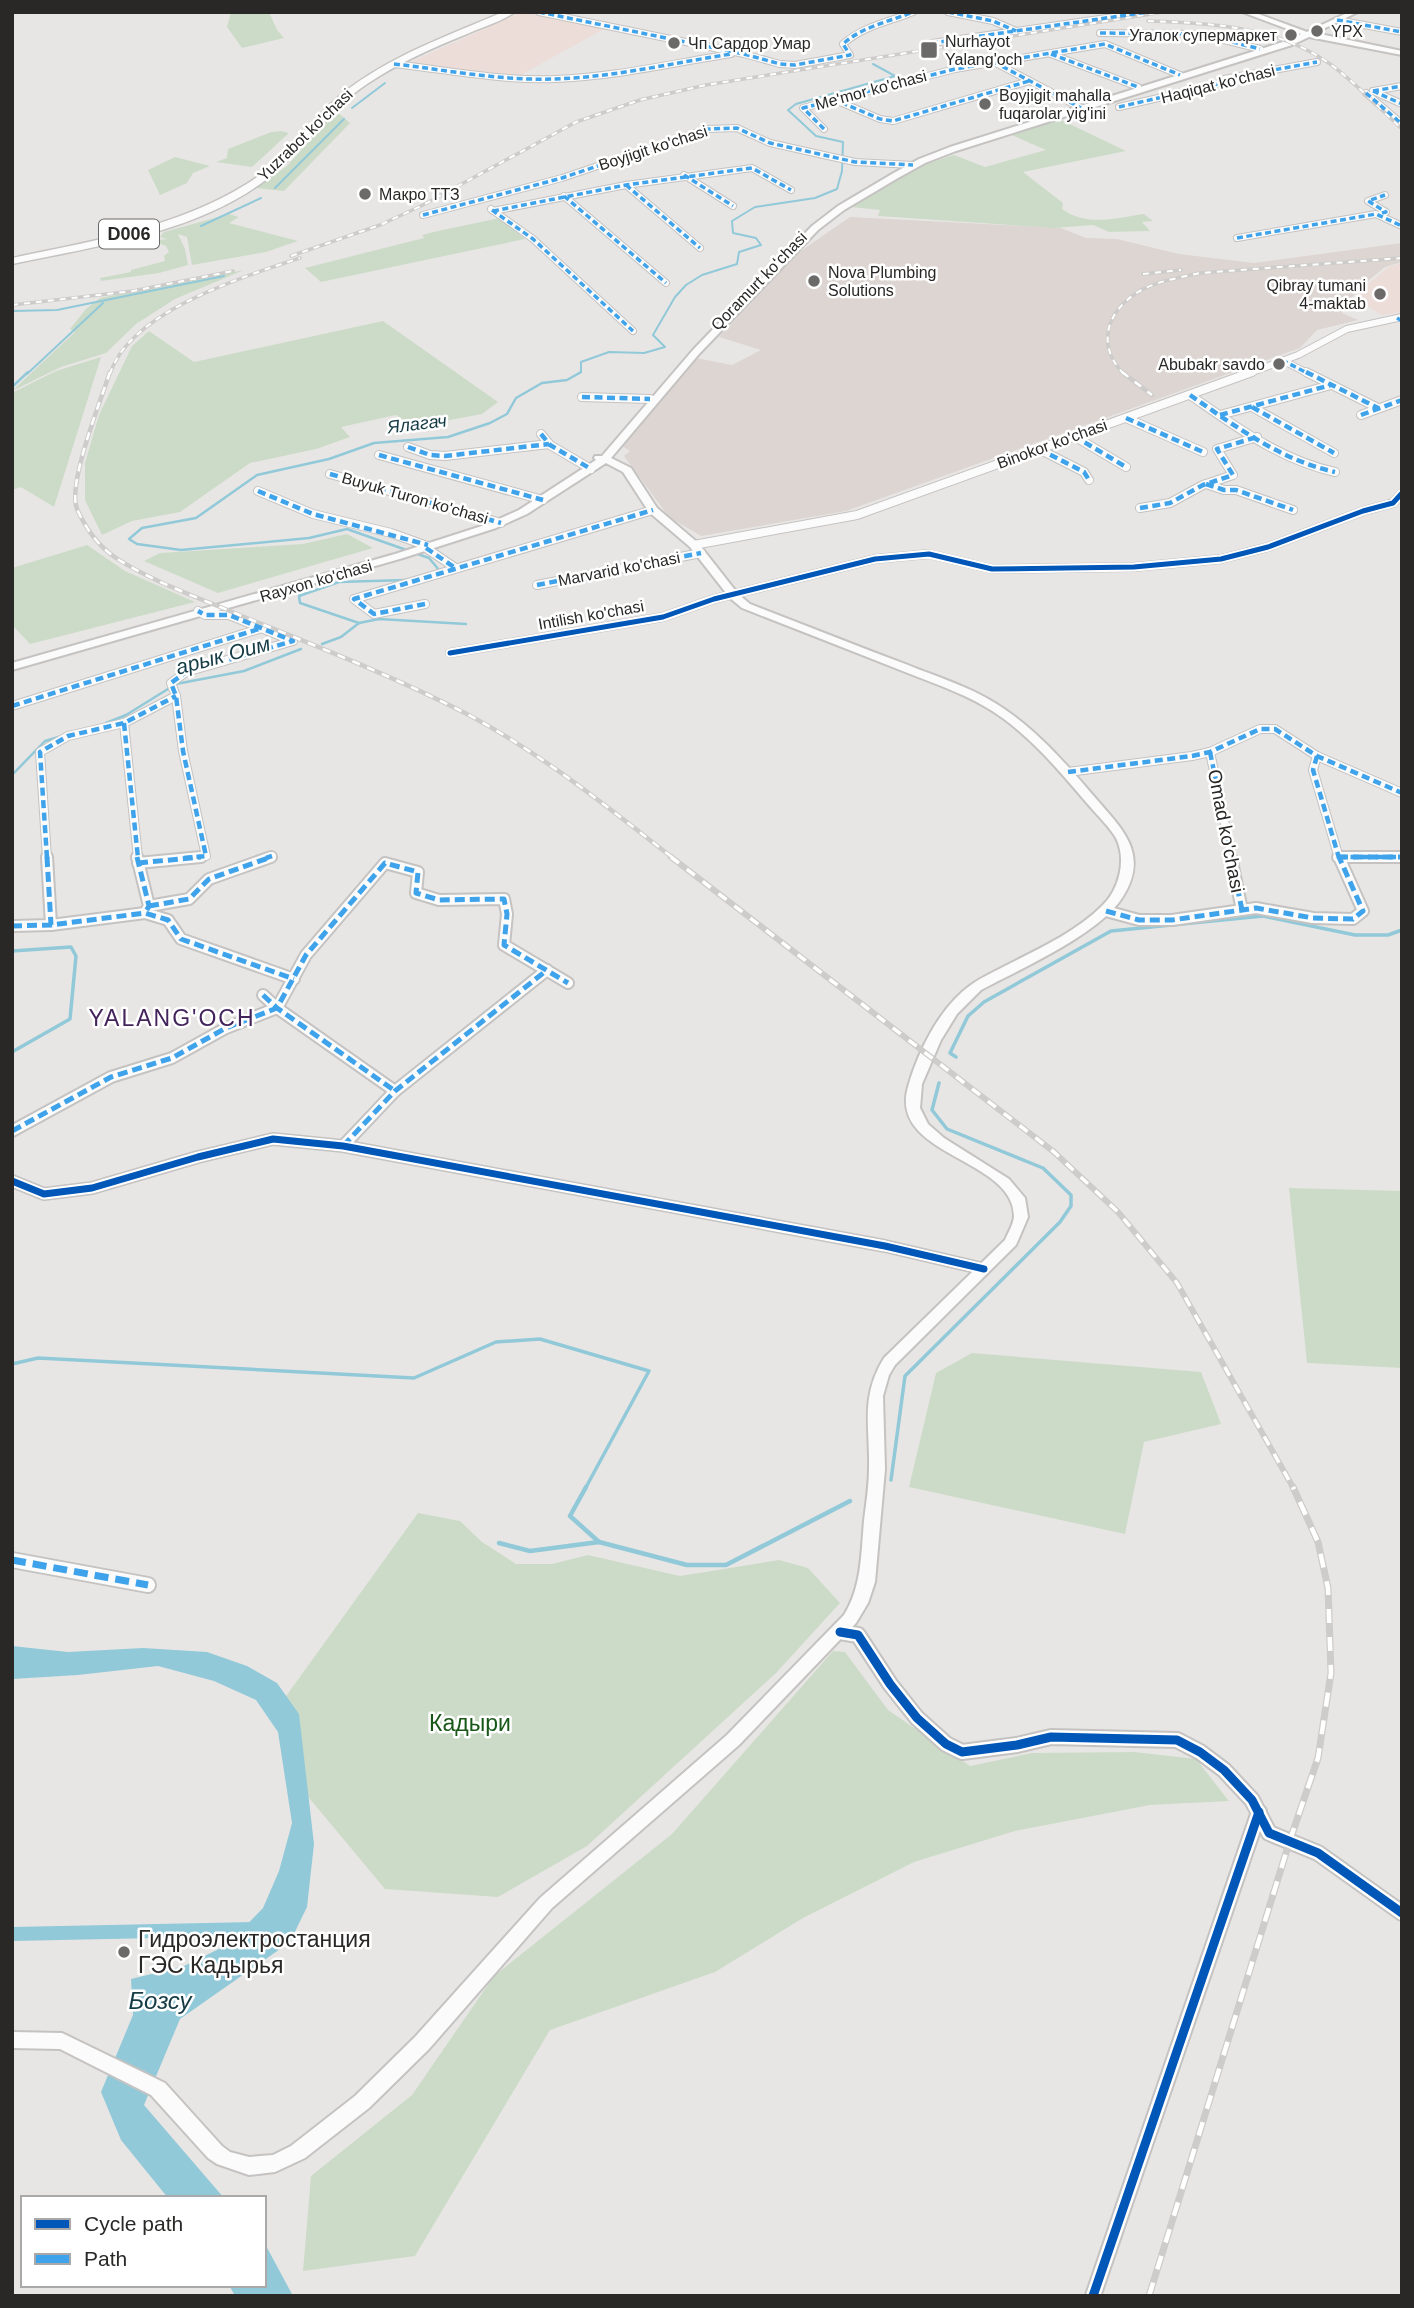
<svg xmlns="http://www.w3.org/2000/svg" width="1414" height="2308" font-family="Arial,sans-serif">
<rect width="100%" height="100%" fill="#e8e6e4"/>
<path fill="#dcd5d1" d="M850 217 1061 228 1086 238 1117 239 1179 254 1254 263 1402 243V262L1385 267 1358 289 1342 313 1358 320 1317 330 1300 348 846 511 701 536 669 517 624 456 630 451 622 446 696 358 732 365 761 350 719 337 798 253Z"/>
<g fill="#ecddd9">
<path d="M522 12 604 29 517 77 406 64Z"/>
<path d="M1402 263V312L1382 315 1356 299 1362 289 1389 267Z"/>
</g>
<g fill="#ccdbc8">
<path d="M231 12H269L277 30 284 38 242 48 227 27Z"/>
<path d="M336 111 350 123 284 191 256 188 287 166Z"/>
<path d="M1057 118 1126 151 1023 172 1063 203 1062 209C1087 227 1116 218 1144 214L1153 221 1142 222 1150 231 1109 232 1093 225 1054 228 878 216 880 210 851 207 914 168 954 155 985 167 1046 150 1007 133Z"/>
<path d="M281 131 289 133 252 167 216 162 227 158 228 149 271 132Z"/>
<path d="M175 157 210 166 193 173 187 183 160 195 148 170Z"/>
<path d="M229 214 239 217 229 223 298 241 266 252 192 265 187 237 178 234 185 249 188 265 159 273 101 281 100 278 131 272V270L165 261 164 256 169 252 166 246 158 243V240L167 239 160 237 164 232Z"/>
<path d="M499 218 525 239 321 282 305 268 424 238 422 235C448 228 473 224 499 218Z"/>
<path d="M244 270 175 299 136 324 106 353 61 367 12 391 75 332 70 329 86 309 100 298Z"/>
<path d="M383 321 498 402 482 414 413 427 396 415 341 427 350 437 316 449 250 463 180 512 132 521 102 535 85 500V463L99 415 132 346 149 331 194 362Z"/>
<path d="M101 357 54 507 21 487 12 490V393L56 371Z"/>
<path d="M347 534 373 548 218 593 144 561 160 553 303 544Z"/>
<path d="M87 545 125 571 195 602 30 644 12 625V568Z"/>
<path d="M1289 1188 1402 1191V1368L1307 1363Z"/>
<path d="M972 1353 1201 1372 1221 1424 1144 1442 1125 1534 909 1487 936 1373Z"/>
<path d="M418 1513 460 1521 482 1542 516 1564H552L588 1555 680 1576 779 1560 808 1568 840 1603 776 1673 587 1846 498 1897 385 1889 305 1793 284 1699Z"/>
<path d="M833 1651 845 1652 888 1710 970 1766 1032 1753 1134 1752 1196 1759 1229 1801 1150 1805 1015 1831 914 1862 803 1918 715 1972 550 2030 415 2256 303 2271 311 2176 412 2095 494 1976 672 1834Z"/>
</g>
<g fill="#91c9d9">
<path d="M12 1646 68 1652 143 1648 207 1652 247 1666 277 1683 299 1714 314 1844 307 1907 290 1942 180 2019 144 2105 224 2198H168L121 2140 101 2092 133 2015 131 1979 184 1966 227 1945 263 1908 279 1871 292 1823 278 1732 256 1700 214 1681 158 1666 78 1675 12 1679Z"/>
<path d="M264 2242 293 2296H235L229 2285H264Z"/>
</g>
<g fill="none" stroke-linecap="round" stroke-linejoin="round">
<g stroke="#91c9d9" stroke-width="2">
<path d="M352 108 385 83"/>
<path d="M275 188 344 119"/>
<path d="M201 226 261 198"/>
<path d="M12 311 57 310 224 276"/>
<path d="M27 374 103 303"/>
<path d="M578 374 581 372V362L609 352 644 353 665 347 653 335 675 297 686 285 702 275 737 264 739 252 761 245 756 238 733 233 732 221 755 207 815 198 837 189 842 171 843 142 816 136 788 110 796 104 895 76 873 64"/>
</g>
<g stroke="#91c9d9" stroke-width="2.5">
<path d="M12 387 28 372"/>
<path d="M437 571 439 570 429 558 347 529 309 538 181 550 137 544 129 539 142 528 196 518 257 475 329 459 374 443 448 437 490 423 507 414 516 398 542 383 567 380 581 372"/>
<path d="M359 623 300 603 299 596 339 582 406 580"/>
<path d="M322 644 341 637 359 623 379 619 466 624"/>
<path d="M106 723 126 715 176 684 244 671 301 649"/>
<path d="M12 775 45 741 62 736"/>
</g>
<g stroke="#91c9d9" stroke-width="3.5">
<path d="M12 951 71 947 76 956 70 1019 12 1052"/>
<path d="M956 1057 950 1053 968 1016 984 1002 1111 931 1263 916 1355 935H1388L1402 930"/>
<path d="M12 1364 38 1358 414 1378 496 1342 540 1339 649 1371 585 1489"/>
<path d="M891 1480 905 1376 1060 1222 1071 1206V1195L1043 1168 947 1129 932 1110 939 1083"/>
</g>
<g stroke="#91c9d9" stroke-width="4.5">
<path d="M586 1487 570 1516 599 1542"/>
<path d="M499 1543 530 1551 599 1542 687 1565H726L850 1501"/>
</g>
<path stroke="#91c9d9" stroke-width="14" d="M12 1934 254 1929"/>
<g stroke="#c5c3c2" stroke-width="8">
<g id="street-far3">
<path d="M539 12 744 54 780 64 795 65 850 55 843 44C863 26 889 22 913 12"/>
<path d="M948 12 993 21 1016 31"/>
<path d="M1337 20 1402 32"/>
<path d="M1100 33 1201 34 1260 49"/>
<path d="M932 43 1148 12"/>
<path d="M1051 54 1138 87"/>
<path d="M994 62 1081 108"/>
<path d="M394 64C447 70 501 81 555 79 614 77 673 63 731 54"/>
<path d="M1373 91 1402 104"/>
<path d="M1373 91 1402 86"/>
<path d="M1366 93 1402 124"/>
<path d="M833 99 880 119 893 121 1029 81"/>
<path d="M1119 107 1215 85 1224 79 1317 62"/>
<path d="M824 129 803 108 955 69 1105 44 1180 75"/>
<path d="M684 175 733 206"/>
<path d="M626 185 700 248"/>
<path d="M564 196 666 283"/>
<path d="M491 209 533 239 633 331"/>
<path d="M493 211 626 185 752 168 791 190"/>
<path d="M1382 213 1386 212 1368 201 1385 195"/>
<path d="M423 215 562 178 707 129 737 128 770 143 855 162 913 165"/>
<path d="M1237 238 1376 214 1402 226"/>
<path d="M1282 360 1309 374"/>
<path d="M1247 374 1298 355 1347 329 1402 317"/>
</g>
</g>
<g stroke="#c5c3c2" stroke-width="10">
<g id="street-far2">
<path d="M1306 372 1378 408"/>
<path d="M1190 395C1235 426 1280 460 1335 472"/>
<path d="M582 397 650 399"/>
<path d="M1252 407 1334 453"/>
<path d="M1220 415 1331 385"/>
<path d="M1361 415 1402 400"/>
<path d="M1126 418 1203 452"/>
<path d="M541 434 550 445 591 469"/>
<path d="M1074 436 1126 467"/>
<path d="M408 447 430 455 445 456 549 444"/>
<path d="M1039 449 1084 472 1089 480"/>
<path d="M379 455 543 500"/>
<path d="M330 474 501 523"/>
<path d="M1206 484 1224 490H1236L1293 510"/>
<path d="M258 491 313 514 391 533 430 547"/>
<path d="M1140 508 1170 503 1203 485 1233 475 1217 449 1257 437"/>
<path d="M694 545 857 515 1252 372"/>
<path d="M426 548 454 567"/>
<path d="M537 585 701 553"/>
<path d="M425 604 374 614 354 599 653 510"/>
<path d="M450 653 663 617 714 599 875 559 929 554 992 569 1134 567 1221 559 1268 547 1363 511 1393 503 1402 493"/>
<path d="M12 706 262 628"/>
<path d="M124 723 138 858"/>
<path d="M1210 752 1232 858"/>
<path d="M1317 756 1313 770 1339 858"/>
<path d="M1068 772 1192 756 1210 752 1260 729H1275L1317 756 1402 793"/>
<path d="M1338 857H1402"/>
<path d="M47 858 40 752 68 736 124 723 176 696"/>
<path d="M184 858 206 856 183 751 176 696 171 683 186 672 293 641 229 615H205L198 611"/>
<path d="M266 858 272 856"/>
</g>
</g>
<g stroke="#c5c3c2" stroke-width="14">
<g id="street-far1">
<path d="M47 857 51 925"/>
<path d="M137 857 149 906 145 913"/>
<path d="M1231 857 1242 910"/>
<path d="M1338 857H1402"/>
<path d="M138 863 201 857"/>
<path d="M149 906 189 899 209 879 271 857"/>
<path d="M1106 911 1139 920H1172L1256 908 1313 918 1353 919 1363 911 1339 857"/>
<path d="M12 926 51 925 145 913 168 920 181 939 294 979"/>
<path d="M263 995 277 1008 395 1091"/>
<path d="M12 1131 111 1077 172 1058 226 1028 277 1008 306 955 385 863 418 872 416 893 439 900 504 899 507 914 504 945 568 983"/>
<path d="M343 1146 395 1091 547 970"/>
<path d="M12 1181 44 1194 92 1188 198 1157 273 1139 343 1146 885 1246 984 1269"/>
</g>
</g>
<g stroke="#c5c3c2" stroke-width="18">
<g id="street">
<path d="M12 1560 148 1585"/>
<path d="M840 1632 858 1635 890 1684 917 1718 946 1744 962 1752 1017 1745 1051 1737 1177 1740 1200 1752 1224 1770 1252 1800 1269 1833 1318 1853 1402 1913"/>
<path d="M1093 2296 1259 1812"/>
</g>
</g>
<g stroke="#c5c3c2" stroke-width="4">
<path id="secondary" d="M1242 12H1253L1307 32 1349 12H1358L1315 33 1402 51V55L1309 37 1292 45 956 151 925 163 898 178 844 210 818 230 699 354 611 458 631 468 657 508 698 543 738 594 750 604C802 624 855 645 908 665 937 677 968 686 995 703 1036 728 1067 765 1098 801 1125 832 1149 856 1122 898 1098 935 1020 969 981 990L957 1014 941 1040 922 1084 920 1108 928 1124 944 1138 1009 1179 1025 1198 1028 1217 1016 1245 895 1365 889 1375 883 1396 885 1469 875 1582 868 1603 856 1623 739 1745 552 1908 429 2049 369 2108 305 2158 275 2172 249 2175 217 2164 208 2158 151 2095 60 2049 12 2048V2032L62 2033 165 2083 222 2146 230 2152 249 2157 273 2155 291 2146 355 2096 415 2037 540 1898 727 1735 844 1615C862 1586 861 1554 864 1521 866 1504 869 1486 869 1468 870 1426 860 1397 884 1358L1005 1240C1008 1233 1014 1223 1014 1216 1014 1158 888 1156 908 1087 918 1051 940 1007 971 985 980 978 992 973 1003 967 1036 950 1075 933 1102 906 1119 890 1127 860 1116 838 1110 828 1101 819 1093 810 1065 778 1039 745 1004 719 972 695 932 683 895 668 844 648 793 628 742 608L730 598 690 547 649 512 623 472 606 463 527 514 496 528 403 558 12 670V663L395 554 488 524 519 510 596 460 594 458 595 456H602L693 350 812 226 838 206 892 174 919 159 950 147 1286 41 1301 34Z"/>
</g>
<g stroke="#c5c3c2" stroke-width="3">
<path id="primary" d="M503 12H515C501 22 482 27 467 34 432 48 398 63 367 84 328 110 304 150 267 179 197 233 97 246 12 264V258C92 241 175 228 245 185 284 162 308 122 342 94 389 56 448 36 503 12Z"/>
</g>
<use href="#street-far3" stroke="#fcfbfb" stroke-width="6"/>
<use href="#street-far2" stroke="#fcfbfb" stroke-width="8"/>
<use href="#street-far1" stroke="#fcfbfb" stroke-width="10"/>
<use href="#street" stroke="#fcfbfb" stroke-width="14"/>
<use href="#secondary" fill="#fcfbfb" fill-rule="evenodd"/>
<use href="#primary" fill="#fcfbfb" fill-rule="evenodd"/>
<g stroke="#cdcccb" stroke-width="3.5">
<g id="rail-far3">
<path d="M1148 21C1210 23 1277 26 1330 64 1356 83 1378 107 1402 129"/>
<path d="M291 256 380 225 423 205 576 122 640 100 706 85 1163 12"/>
<path d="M1143 274 1181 270"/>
<path d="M12 305 133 291 233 271"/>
<path d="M110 374C130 311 243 277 300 258"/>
<path d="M1124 374C1096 346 1106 312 1138 292 1156 281 1179 278 1200 273L1402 258"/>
</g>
</g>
<g stroke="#cdcccb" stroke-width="4.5">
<g id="rail-far2">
<path d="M110 372C101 400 67 484 77 509 86 529 98 546 116 558 153 582 197 597 237 614 313 645 391 675 465 713 541 753 606 806 673 858"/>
<path d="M1122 372 1152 395"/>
</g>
</g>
<g stroke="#cdcccb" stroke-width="6">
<path id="rail-far1" d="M671 857 1054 1152 1118 1212 1177 1283 1294 1489"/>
</g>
<g stroke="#cdcccb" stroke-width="7">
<path id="rail" d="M1149 2296 1290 1840 1318 1758 1331 1673 1328 1588 1318 1542 1293 1487"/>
</g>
<use href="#rail-far3" stroke="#fff" stroke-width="2" stroke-dasharray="6" stroke-linecap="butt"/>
<use href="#rail-far2" stroke="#fff" stroke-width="2.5" stroke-dasharray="8" stroke-linecap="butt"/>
<use href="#rail-far1" stroke="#fff" stroke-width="3.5" stroke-dasharray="10" stroke-linecap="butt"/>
<use href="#rail" stroke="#fff" stroke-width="4.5" stroke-dasharray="14" stroke-linecap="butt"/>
<g stroke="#3ea3eb" stroke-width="3.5" stroke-dasharray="6 3.5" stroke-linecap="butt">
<path d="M539 12 744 54 780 64 795 65 850 55 843 44C863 26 889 22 913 12"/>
<path d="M948 12 993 21 1016 31"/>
<path d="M1337 20 1402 32"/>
<path d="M1100 33 1201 34 1260 49"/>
<path d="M932 43 1148 12"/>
<path d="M1051 54 1138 87"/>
<path d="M994 62 1081 108"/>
<path d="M394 64C447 70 501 81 555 79 614 77 673 63 731 54"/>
<path d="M1373 91 1402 104"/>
<path d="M1373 91 1402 86"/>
<path d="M1366 93 1402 124"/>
<path d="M833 99 880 119 893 121 1029 81"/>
<path d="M1119 107 1215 85 1224 79 1317 62"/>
<path d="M824 129 803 108 955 69 1105 44 1180 75"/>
<path d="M684 175 733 206"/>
<path d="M626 185 700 248"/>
<path d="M564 196 666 283"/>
<path d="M492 210 533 239 633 331"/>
<path d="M493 211 626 185 752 168 791 190"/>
<path d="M1382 213 1386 212 1368 201 1385 195"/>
<path d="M423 215 562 178 707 129 737 128 770 143 855 162 913 165"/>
<path d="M1237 238 1376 214 1402 226"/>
<path d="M1397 318 1402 321"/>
<path d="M1282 360 1309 374"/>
</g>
<g stroke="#3ea3eb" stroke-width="4.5" stroke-dasharray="8 4.5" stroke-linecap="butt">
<path d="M1306 372 1378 408"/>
<path d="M1190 395C1235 426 1280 460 1335 472"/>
<path d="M582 397 650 399"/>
<path d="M1252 407 1334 453"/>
<path d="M1220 415 1331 385"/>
<path d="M1361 415 1402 400"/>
<path d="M1126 418 1203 452"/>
<path d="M541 434 550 445 591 469"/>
<path d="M1074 436 1126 467"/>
<path d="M408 447 430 455 445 456 549 444"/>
<path d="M1039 449 1084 472 1089 480"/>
<path d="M379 455 543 500"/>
<path d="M330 474 501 523"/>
<path d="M1206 484 1224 490H1236L1293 510"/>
<path d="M258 491 313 514 428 545"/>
<path d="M1140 508 1170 503 1203 485 1233 475 1217 449 1257 437"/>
<path d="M426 548 454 567"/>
<path d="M537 585 701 553"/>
<path d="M425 604 374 614 354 599 653 510"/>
<path d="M12 706 262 628"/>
<path d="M124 723 138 858"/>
<path d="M1210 752 1232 858"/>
<path d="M1317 756 1313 770 1339 858"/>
<path d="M1068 772 1192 756 1210 752 1260 729H1275L1317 756 1402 793"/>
<path d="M1338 857H1402"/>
<path d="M47 858 40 752 68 736 124 723 176 696"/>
<path d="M184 858 206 856 183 751 176 696 171 683 186 672 293 641 229 615H205L198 611"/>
<path d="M266 858 272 856"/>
</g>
<g stroke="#3ea3eb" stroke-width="5" stroke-dasharray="10 5" stroke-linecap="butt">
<path d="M47 857 51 925"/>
<path d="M137 857 149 906 145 913"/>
<path d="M1231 857 1242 910"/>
<path d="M1338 857H1402"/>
<path d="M138 863 201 857"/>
<path d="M149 906 189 899 209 879 271 857"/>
<path d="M1106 911 1139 920H1172L1256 908 1313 918 1353 919 1363 911 1339 857"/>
<path d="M12 926 51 925 145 913 168 920 181 939 294 979"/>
<path d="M263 995 277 1008 395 1091"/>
<path d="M12 1131 111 1077 172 1058 226 1028 277 1008 306 955 385 863 418 872 416 893 439 900 504 899 507 914 504 945 568 983"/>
<path d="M343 1146 395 1091 547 970"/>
</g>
<path stroke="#3ea3eb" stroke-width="7" stroke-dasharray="14 7" stroke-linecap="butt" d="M12 1560 148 1585"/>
<g stroke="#fff" stroke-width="9">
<path id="cycleway-far2" d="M450 653 663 617 714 599 875 559 929 554 992 569 1134 567 1221 559 1268 547 1363 511 1393 503 1402 493"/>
</g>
<g stroke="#fff" stroke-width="11">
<path id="cycleway-far1" d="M12 1181 44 1194 92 1188 198 1157 273 1139 343 1146 885 1246 984 1269"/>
</g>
<g stroke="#fff" stroke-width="13">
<g id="cycleway">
<path d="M840 1632 858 1635 890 1684 917 1718 946 1744 962 1752 1017 1745 1051 1737 1177 1740 1200 1752 1224 1770 1252 1800 1269 1833 1318 1853 1402 1913"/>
<path d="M1093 2296 1259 1812"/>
</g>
</g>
<use href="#cycleway-far2" stroke="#0057b8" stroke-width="5"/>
<use href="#cycleway-far1" stroke="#0057b8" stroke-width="7"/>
<use href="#cycleway" stroke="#0057b8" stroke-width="9"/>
</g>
<g fill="#6c6a69" stroke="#fff" stroke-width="2.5">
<circle cx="1317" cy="31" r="7"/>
<circle cx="1291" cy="35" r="7"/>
<circle cx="674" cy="43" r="7"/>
<rect x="920" y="41" width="18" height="18" rx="3.5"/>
<circle cx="985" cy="104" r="7"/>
<circle cx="365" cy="194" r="7"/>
<circle cx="814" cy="281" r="7"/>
<circle cx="1380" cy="294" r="7"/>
<circle cx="1279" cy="364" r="7"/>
<circle cx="124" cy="1952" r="7"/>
</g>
<g text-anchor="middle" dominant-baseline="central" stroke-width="5" stroke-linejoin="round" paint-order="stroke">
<g font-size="16" fill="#292827" stroke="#fff" text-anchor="start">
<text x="1331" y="31">YPX</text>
<text x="1277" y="35" text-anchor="end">Угалок супермаркет</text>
<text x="945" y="41">Nurhayot<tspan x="945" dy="18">Yalang'och</tspan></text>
<text x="688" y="43">Чп Сардор Умар</text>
<text x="999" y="95">Boyjigit mahalla<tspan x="999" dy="18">fuqarolar yig'ini</tspan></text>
<text x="379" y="194">Макро ТТЗ</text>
<text x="828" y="272">Nova Plumbing<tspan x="828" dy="18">Solutions</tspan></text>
<text x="1366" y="285" text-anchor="end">Qibray tumani<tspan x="1366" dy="18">4-maktab</tspan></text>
<text x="1265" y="364" text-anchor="end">Abubakr savdo</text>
</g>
<g font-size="16" fill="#292827" stroke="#fff">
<text transform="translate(1218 84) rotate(-14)">Haqiqat ko'chasi</text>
<text transform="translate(871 90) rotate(-15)">Me'mor ko'chasi</text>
<text transform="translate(305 135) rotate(-44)">Yuzrabot ko'chasi</text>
<text transform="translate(653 148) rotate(-18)">Boyjigit ko'chasi</text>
<text transform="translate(759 281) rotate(-46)">Qoramurt koʻchasi</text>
<text transform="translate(1052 444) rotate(-20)">Binokor ko'chasi</text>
<text transform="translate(415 498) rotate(16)">Buyuk Turon ko'chasi</text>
<text transform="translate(619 569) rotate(-11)">Marvarid ko'chasi</text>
<text transform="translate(316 581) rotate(-16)">Rayxon ko'chasi</text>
<text transform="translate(591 615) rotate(-10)">Intilish ko'chasi</text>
</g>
<rect fill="#fff" stroke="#696868" stroke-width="2" x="99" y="219.5" width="60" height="29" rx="5"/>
<g font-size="18" font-weight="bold" fill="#292827">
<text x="129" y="234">D006</text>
</g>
<g font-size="18" font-style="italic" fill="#153b45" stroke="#fff">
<text transform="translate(417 424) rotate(-7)">Ялагач</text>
</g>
<g font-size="19" fill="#292827" stroke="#fff">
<text transform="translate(1226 831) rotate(79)">Omad ko'chasi</text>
</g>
<g font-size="21" font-style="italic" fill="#153b45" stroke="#fff">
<text transform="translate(223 655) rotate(-15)">арык Оим</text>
</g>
<g font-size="23" letter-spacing="2" fill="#43235c" stroke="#fff">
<text x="172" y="1018">YALANG'OCH</text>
</g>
<g font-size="23" fill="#185717" stroke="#fff">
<text x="470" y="1723">Кадыри</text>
</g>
<g font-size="23" fill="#292827" stroke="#fff" text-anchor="start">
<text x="138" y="1939">Гидроэлектростанция<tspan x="138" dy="26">ГЭС Кадырья</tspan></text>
</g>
<g font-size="24" font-style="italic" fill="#153b45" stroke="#fff">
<text x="160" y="2000">Бозсу</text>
</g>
</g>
<rect width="1414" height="2308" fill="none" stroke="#292827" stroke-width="28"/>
<rect x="21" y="2196" width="245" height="91" fill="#ffffff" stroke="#a9a9a9" stroke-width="2"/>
<rect x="35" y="2219" width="35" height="10" fill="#0057b8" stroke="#a9a9a9" stroke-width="2"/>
<text x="84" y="2231" font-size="21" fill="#292827">Cycle path</text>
<rect x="35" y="2254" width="35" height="10" fill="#3ea3eb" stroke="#a9a9a9" stroke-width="2"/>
<text x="84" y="2266" font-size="21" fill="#292827">Path</text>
</svg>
